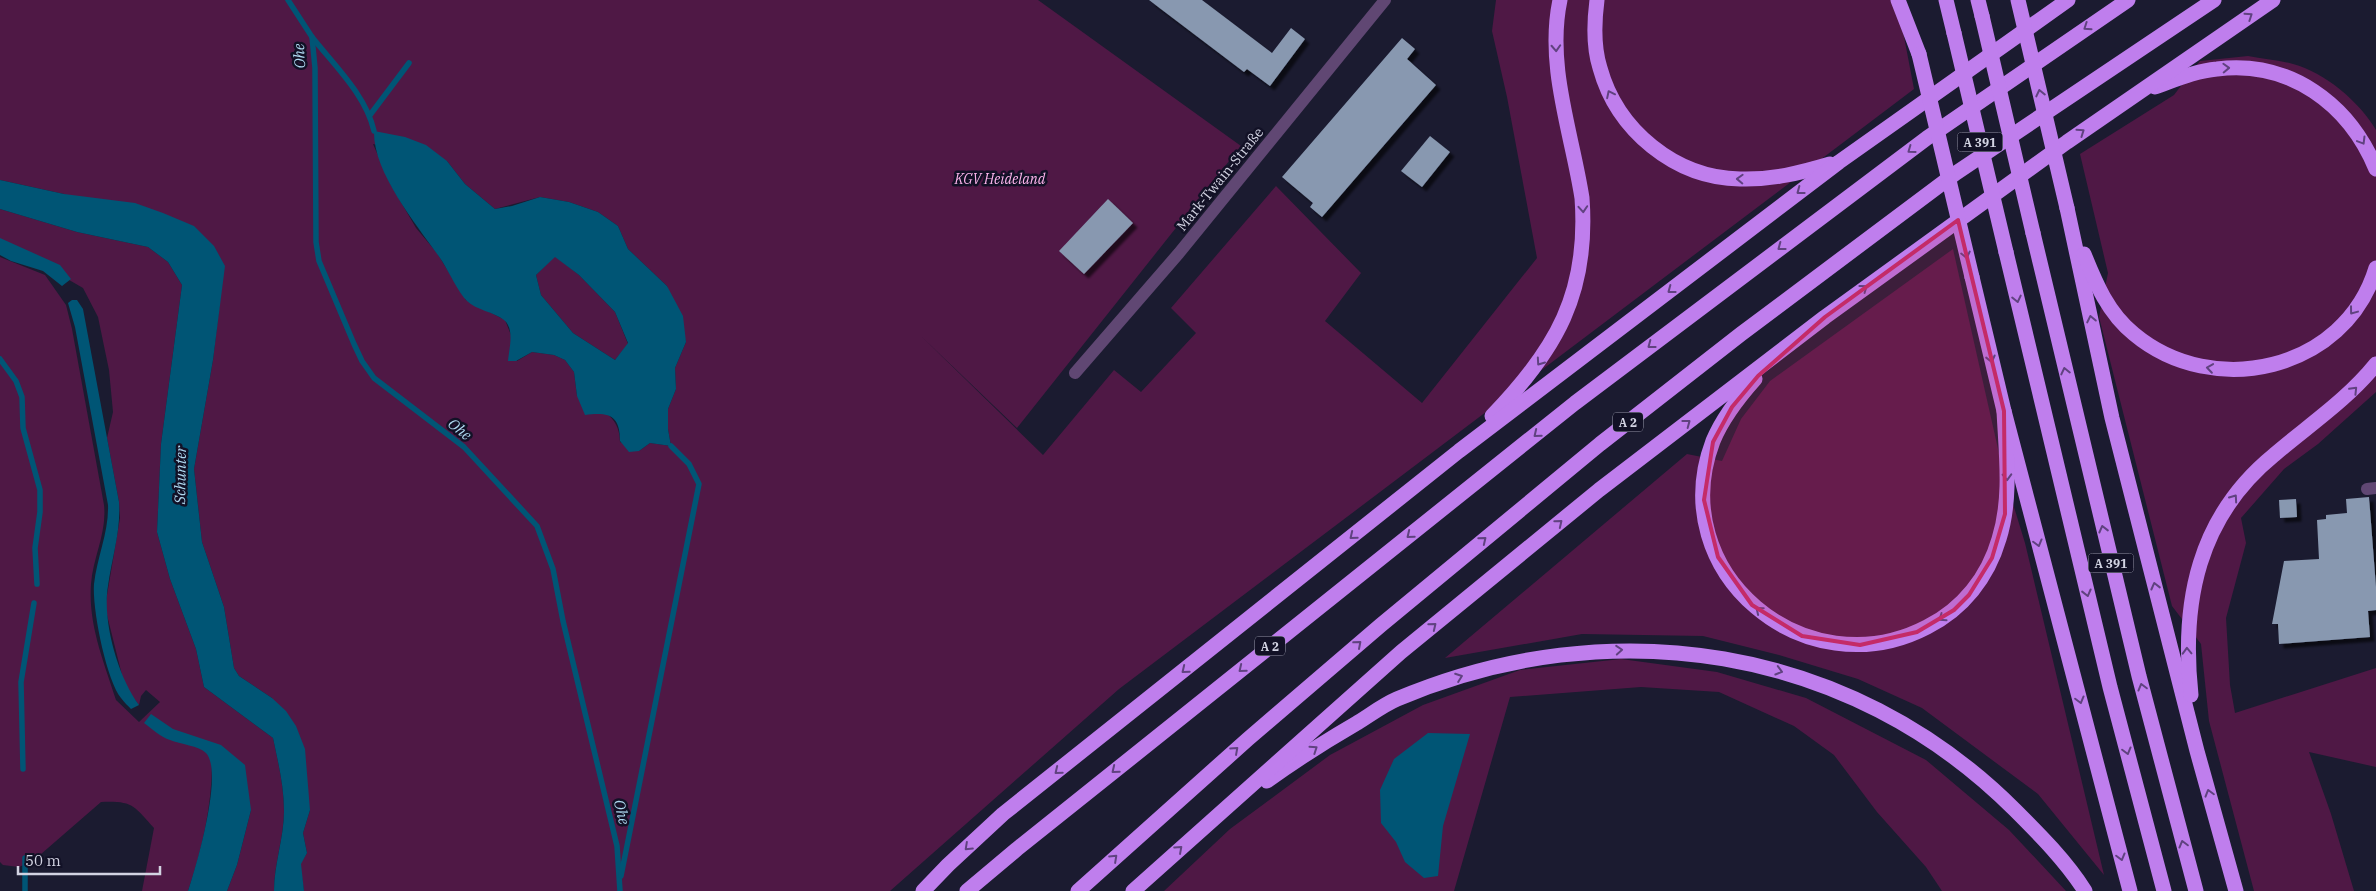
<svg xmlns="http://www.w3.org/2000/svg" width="2376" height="891" font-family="'IBM Plex Serif',serif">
<defs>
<filter id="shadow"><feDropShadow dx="4.5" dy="4.5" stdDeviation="1" flood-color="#0009"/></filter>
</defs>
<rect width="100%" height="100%" fill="#1b1b30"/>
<g fill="#4f1845" fill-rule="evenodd">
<path d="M0 0H1038L1241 146 1017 428 921 336 1043 455 1114 370 1141 392 1196 333 1171 308 1276 186 1361 273 1325 321 1422 403 1537 258 1507 97 1492 31 1496 0H1897L1914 89 1119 689 890 891H304L300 864 307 853 303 833 310 810 272 698 239 676 234 668 224 607 202 542 194 469 213 360 224 266 64 194 0 180ZM373 144 447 161 465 184 495 209 540 197 569 202 598 212 618 226 628 249 667 286 686 342 675 368 676 389 668 409V429L671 446 650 443 639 451 620 442C620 414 598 409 577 396L574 372 565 360 554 355 532 352 517 361 511 335 505 320 466 300 437 253 416 228 391 185Z"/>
<path d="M2248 56C2263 59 2278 60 2293 64 2324 72 2360 102 2376 130V392L2318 444 2284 469 2241 518 2246 543 2226 618 2230 685 2235 713 2376 668V767L2309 752 2331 814 2354 891H2254L2209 721 2201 644 2172 606 2099 317 2108 273 2080 154 2174 95 2200 61Z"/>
<path d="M0 209 77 232 148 247 168 262 182 285 161 444 157 532 170 579 196 649 204 687 273 738C278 762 284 786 284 811 284 837 274 864 274 891H227L237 865 251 810 212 762C212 806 202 850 188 891H142L154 828C133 805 133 801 101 802L33 861 19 867 3 865 0 862V257L45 275 66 305 72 329 104 505C107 533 93 557 91 584 88 625 104 662 116 700L139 722 160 702 146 690 141 696 139 705 128 691 123 679 105 607 120 518 119 502 107 438 113 412 109 370 98 317 83 288 0 240Z"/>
<path d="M1953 249 2003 471 2025 543 2104 875 2038 794 1922 708 1858 679 1779 655 1703 636 1582 634 1445 658 1687 454 1722 461 1741 419 1770 381Z"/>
<path d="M555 256 579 275 615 312 628 344 615 360 573 333 541 295 536 275Z"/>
<path d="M1621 659 1717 672 1806 698 1926 760 2009 830 2066 891H1942L1926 867 1877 812 1834 755 1794 726 1719 692 1641 687 1510 697 1454 891H1164L1230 829 1330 755 1423 705 1520 670Z"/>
</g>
<g fill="#005575" fill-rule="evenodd">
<path d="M374 131 405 137 426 145 447 161 465 184 495 209 512 206 540 197 569 202 598 212 618 226 628 249 667 286 683 316 686 342 675 368 676 389 668 409V429L671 446 650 443 639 451 629 452 620 441C620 415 609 412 585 415L577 396 574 372 565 360 554 355 532 352 516 361H508C509 349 515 329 504 320 494 312 476 310 467 301 458 292 449 272 442 261 419 227 373 174 374 131ZM555 257 579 275 615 312 628 343 615 360 573 333 541 295 536 275Z"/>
<path d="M0 180 64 194 135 203 163 213 194 226 214 246 225 266 213 360 194 469 202 542 224 607 234 668 239 676 272 698 286 711 296 726 305 749 310 810 303 833 307 853 301 864 304 891H274C274 864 284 838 284 811 284 786 278 762 273 738L204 687 196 649 170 579 157 532 161 444 182 285 168 262 148 247 77 232 0 209Z"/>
<path d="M0 238 60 265 71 279 62 286 43 271 11 261 0 255Z"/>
<path d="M72 300H77L83 309 119 502C121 531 112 557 108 586 102 621 118 677 139 705L131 709C128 706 124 702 121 698 106 679 92 608 94 584 97 557 109 532 108 505L75 327 68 303Z"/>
<path d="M151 714 173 729 221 745 245 765 251 810 237 865 227 891H188C196 867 224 772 206 753 199 746 180 744 170 740 161 737 152 729 144 723Z"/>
<path d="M1428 733 1470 734 1443 826 1438 876 1424 878 1405 862 1396 842 1381 823 1380 790 1394 759Z"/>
</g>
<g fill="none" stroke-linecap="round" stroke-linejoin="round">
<g stroke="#005575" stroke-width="5.5">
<path d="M288 0 312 37 315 68 316 242 319 261 354 344 362 361 374 378 464 447 537 526 553 569 563 621 617 846 620 891"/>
<path d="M312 37C334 65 366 95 374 131"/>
<path d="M370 115 409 63"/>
<path d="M0 359 16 381 22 397 23 428 40 490V512L35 548 37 584"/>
<path d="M23 769 21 682 34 603"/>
<path d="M621 876 699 484 689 464 671 446"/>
<path d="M25 891V858"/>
</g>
</g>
<g fill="#8898b0" filter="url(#shadow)">
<path d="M1149 0H1202L1272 53 1291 28 1305 39 1270 86 1247 69 1244 72Z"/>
<path d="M1402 38 1415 49 1407 59 1436 85 1322 217 1310 207 1313 203 1282 177Z"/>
<path d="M1430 136 1450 152 1422 187 1401 171Z"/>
<path d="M1108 199 1133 223 1084 274 1059 251Z"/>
<path d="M2369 497 2376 587V610L2368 611 2370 637 2279 644 2278 624H2272L2284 561 2319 559 2317 520 2326 519V515L2347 513 2346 499Z"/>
<path d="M2296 499 2297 517 2280 518 2279 500Z"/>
</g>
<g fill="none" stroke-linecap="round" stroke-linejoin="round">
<g stroke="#604773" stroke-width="12">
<path d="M1075 373 1179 253 1385 0"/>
<path d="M2367 489 2376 488"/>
</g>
<g stroke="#bf7eed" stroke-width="15">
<path d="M1597 0C1594 23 1593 46 1600 68 1617 130 1675 178 1740 179 1772 180 1800 173 1830 164"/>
<path d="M1898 0 1919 54"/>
<path d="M1946 0 1954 33"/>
<path d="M1978 0 1982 16"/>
<path d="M2155 87C2175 80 2195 71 2217 69 2290 60 2349 104 2376 169"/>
<path d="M2067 208 2112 418 2197 751 2236 891"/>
<path d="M2033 233 2139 676 2196 891"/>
<path d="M2006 252 2110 687 2164 891"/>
<path d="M2084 254C2096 284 2108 313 2134 334 2213 400 2345 371 2376 268"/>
<path d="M1972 277 2004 411 2130 891"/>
<path d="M1755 379C1738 398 1723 417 1713 441 1663 573 1806 690 1927 627 1963 609 1988 577 1999 539 2012 498 2006 453 2004 411"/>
<path d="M1492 416C1556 350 1589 293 1582 198 1572 133 1546 66 1560 0"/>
<path d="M2191 695C2181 602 2198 517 2274 455 2309 425 2347 400 2376 364"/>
<path d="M1267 781C1296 760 1326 741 1357 723 1370 715 1383 705 1397 699 1610 609 1850 645 2015 810 2040 835 2066 861 2085 891"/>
<path d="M923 891 948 865 1003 814 1459 451 1839 162 2068 0"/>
<path d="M967 891 1017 849 1575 403 1927 138 2128 0"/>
<path d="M1078 891 1248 739 1381 625 1600 444 1741 334 1956 173 2214 0"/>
<path d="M1133 891 1401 652 1599 490 1825 317 2067 142 2273 0"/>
</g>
<g stroke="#bf7eed" stroke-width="15">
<path d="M2018 0 2067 208"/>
<path d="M1982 16 2033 233"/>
<path d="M1954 33 2006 252"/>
<path d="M1919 54 1972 277"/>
</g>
</g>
<defs><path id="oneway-chevron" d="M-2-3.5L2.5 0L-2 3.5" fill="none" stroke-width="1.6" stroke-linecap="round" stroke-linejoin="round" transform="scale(1.25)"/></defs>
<g stroke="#604280">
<use href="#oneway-chevron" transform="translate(2249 16) rotate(-34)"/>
<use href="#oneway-chevron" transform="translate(2087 27) rotate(146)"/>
<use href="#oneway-chevron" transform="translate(1556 48) rotate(87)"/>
<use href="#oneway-chevron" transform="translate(2226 68) rotate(-2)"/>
<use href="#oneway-chevron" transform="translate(2040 93) rotate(-103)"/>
<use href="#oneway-chevron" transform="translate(1610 94) rotate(-116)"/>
<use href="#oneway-chevron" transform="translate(2081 132) rotate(-35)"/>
<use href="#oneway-chevron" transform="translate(2362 141) rotate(59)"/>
<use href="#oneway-chevron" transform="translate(1911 150) rotate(144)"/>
<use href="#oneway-chevron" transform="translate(1740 179) rotate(-178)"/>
<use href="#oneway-chevron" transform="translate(1800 191) rotate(143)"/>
<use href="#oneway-chevron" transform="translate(1583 209) rotate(86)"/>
<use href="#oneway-chevron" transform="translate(1781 247) rotate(143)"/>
<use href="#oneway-chevron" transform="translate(1966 255) rotate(77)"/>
<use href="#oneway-chevron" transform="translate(1864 288) rotate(-36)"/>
<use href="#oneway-chevron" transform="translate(1671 290) rotate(143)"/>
<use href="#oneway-chevron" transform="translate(2017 299) rotate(77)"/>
<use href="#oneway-chevron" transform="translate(2353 311) rotate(127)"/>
<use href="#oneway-chevron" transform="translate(2091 319) rotate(-102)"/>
<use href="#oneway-chevron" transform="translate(1651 345) rotate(143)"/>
<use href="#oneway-chevron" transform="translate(1991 359) rotate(76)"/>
<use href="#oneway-chevron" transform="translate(1540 362) rotate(125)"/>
<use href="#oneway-chevron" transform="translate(2210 368) rotate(-172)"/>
<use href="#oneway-chevron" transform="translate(2065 371) rotate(-103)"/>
<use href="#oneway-chevron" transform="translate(2354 390) rotate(-46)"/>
<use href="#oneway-chevron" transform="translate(1687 423) rotate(-37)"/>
<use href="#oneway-chevron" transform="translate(1537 434) rotate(141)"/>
<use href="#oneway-chevron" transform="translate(2007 477) rotate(88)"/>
<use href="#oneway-chevron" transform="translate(2234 498) rotate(-55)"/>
<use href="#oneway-chevron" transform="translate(1559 523) rotate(-39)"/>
<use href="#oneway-chevron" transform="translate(2103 529) rotate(-104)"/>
<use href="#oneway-chevron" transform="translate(1410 535) rotate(141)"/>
<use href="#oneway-chevron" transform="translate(1353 536) rotate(141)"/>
<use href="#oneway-chevron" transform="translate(1483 540) rotate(-39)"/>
<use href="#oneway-chevron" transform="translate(2038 543) rotate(75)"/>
<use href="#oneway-chevron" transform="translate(2155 586) rotate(-104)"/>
<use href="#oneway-chevron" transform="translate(2087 593) rotate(76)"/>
<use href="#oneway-chevron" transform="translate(1759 610) rotate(-140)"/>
<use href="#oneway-chevron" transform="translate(1942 618) rotate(145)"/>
<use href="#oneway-chevron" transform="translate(1433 626) rotate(-39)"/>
<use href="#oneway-chevron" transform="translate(1358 644) rotate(-41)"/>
<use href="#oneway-chevron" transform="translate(1619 650) rotate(-4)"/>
<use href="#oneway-chevron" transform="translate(2187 651) rotate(-92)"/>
<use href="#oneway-chevron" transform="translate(1242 669) rotate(141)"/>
<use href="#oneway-chevron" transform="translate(1185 670) rotate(141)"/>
<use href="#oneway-chevron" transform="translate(1779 671) rotate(16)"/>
<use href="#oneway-chevron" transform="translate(1459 677) rotate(-20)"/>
<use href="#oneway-chevron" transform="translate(2142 687) rotate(-105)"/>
<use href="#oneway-chevron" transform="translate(2080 700) rotate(75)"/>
<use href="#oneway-chevron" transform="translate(1314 749) rotate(-34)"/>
<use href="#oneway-chevron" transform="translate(1235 750) rotate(-42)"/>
<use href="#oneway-chevron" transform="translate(2127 751) rotate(75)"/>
<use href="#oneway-chevron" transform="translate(1115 770) rotate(141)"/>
<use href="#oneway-chevron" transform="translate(1058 771) rotate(141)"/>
<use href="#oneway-chevron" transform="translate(2209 793) rotate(-106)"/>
<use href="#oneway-chevron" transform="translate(2183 844) rotate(-105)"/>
<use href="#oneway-chevron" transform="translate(968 847) rotate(137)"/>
<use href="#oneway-chevron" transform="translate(1179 849) rotate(-42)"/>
<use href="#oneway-chevron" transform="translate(2121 857) rotate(75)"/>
<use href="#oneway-chevron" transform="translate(1114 858) rotate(-43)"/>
</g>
<path fill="#c42b68" fill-opacity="0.2" stroke="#c42b68" stroke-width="4" stroke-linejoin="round" d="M1958 220 2004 411 2005 514 1992 558 1969 595 1954 610 1917 632 1860 645 1802 636 1752 605 1718 557 1704 500 1713 442 1732 407 1758 376 1825 317Z"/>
<g text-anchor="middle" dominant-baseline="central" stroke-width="5" stroke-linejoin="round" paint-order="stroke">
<g fill="#121126" stroke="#9899aa" stroke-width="1">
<rect x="1957.5" y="132.5" width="45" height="19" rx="4"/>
<rect x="1613" y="412.5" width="30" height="19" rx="4"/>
<rect x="2088.5" y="553.5" width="45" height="19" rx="4"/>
<rect x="1255" y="636.5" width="30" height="19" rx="4"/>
</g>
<g font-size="12" font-weight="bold" fill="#d2d3e2">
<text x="1980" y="142">A 391</text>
<text x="1628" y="422">A 2</text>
<text x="2111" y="563">A 391</text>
<text x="1270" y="646">A 2</text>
</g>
<g font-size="14" font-style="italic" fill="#fdb4ec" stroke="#121126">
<text x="1000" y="179">KGV Heideland</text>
</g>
<g font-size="14" fill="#d2d3e2" stroke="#121126">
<text transform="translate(1220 179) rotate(-51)">Mark-Twain-Straße</text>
</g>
<g font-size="15" font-style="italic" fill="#afd9f1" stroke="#121126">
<text transform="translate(299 56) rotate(-93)">Ohe</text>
<text transform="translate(460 429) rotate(39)">Ohe</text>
<text transform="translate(180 475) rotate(-89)">Schunter</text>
<text transform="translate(622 812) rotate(77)">Ohe</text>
</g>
</g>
<path d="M18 866v8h142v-8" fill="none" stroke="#d2d3e2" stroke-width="2.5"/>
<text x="25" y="866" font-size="15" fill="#d2d3e2" stroke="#121126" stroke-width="4" paint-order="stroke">50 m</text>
</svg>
